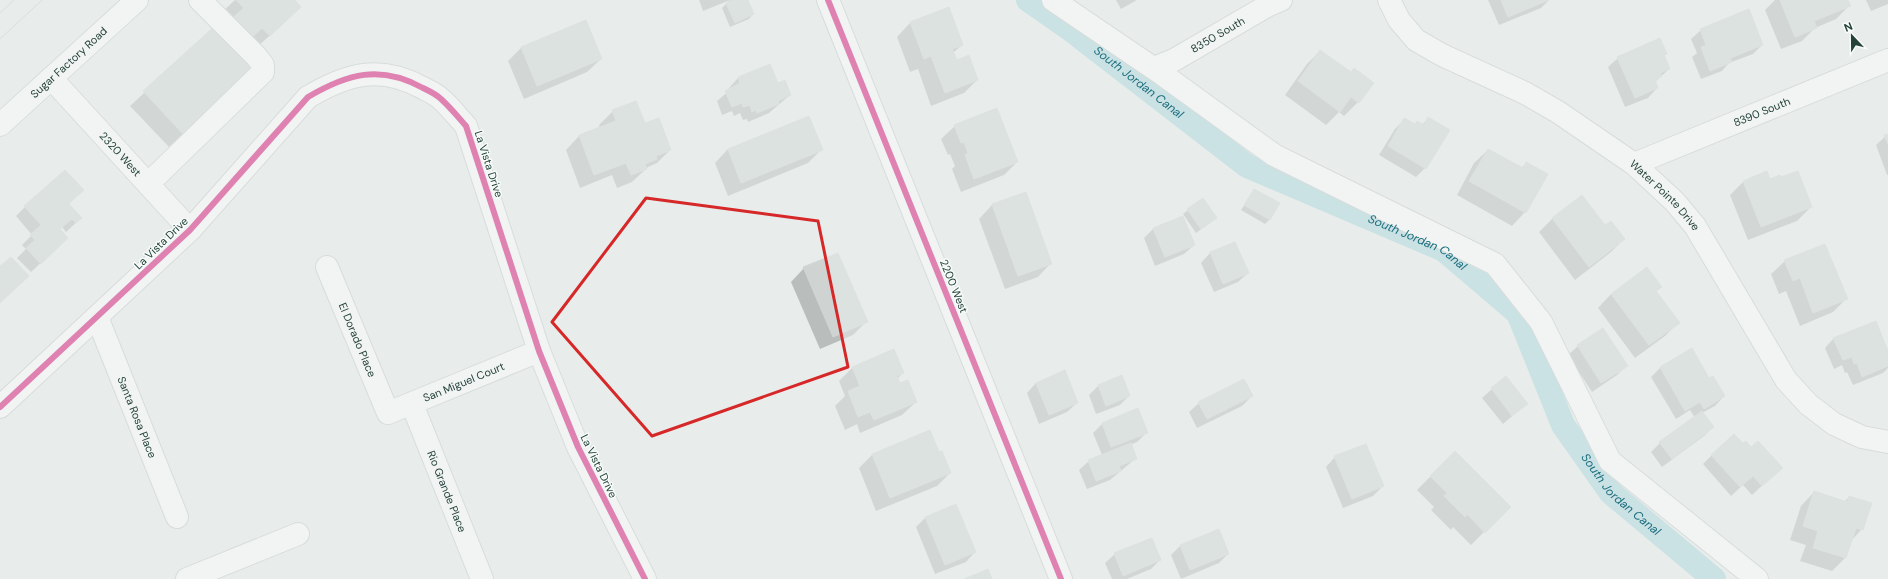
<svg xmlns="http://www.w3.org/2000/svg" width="1888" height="579" font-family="'DM Sans',sans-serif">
<rect width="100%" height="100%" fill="#e8edeb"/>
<g fill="#0003">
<path d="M235 0H294L287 20 256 48 240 81 169 147 130 106 216 26 222 12Z"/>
<path d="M699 0H747L753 14 749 19 730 27 722 8 730 0 703 11Z"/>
<path d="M1116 0H1137L1121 9Z"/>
<path d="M1488 0H1549L1541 8 1499 25Z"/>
<path d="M1775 0H1847L1850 5 1836 19 1815 28 1802 41 1781 49 1765 10Z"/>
<path d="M1866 0H1888V4L1871 11Z"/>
<path d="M949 9 962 45 953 53 956 61 977 80 964 93 931 106 918 69 910 72 897 37 910 23Z"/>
<path d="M1701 30 1762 45 1753 54 1729 63 1722 71 1701 79 1692 57 1697 53 1691 39Z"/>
<path d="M522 47 601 59 587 72 524 99 508 61Z"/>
<path d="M1320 51 1351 73 1372 83 1358 102 1344 116 1339 112 1326 125 1285 95 1307 64Z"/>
<path d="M1666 54 1663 56 1669 69 1655 82 1657 88 1648 98 1625 107 1608 67 1618 58Z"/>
<path d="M770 66 777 84 790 95 769 113 748 122 747 119 743 120 740 113 734 116 732 111 722 115 717 101 730 90 729 88 738 78Z"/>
<path d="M613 111 670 150 657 163 648 167 632 182 617 188 612 175 580 188 566 150 579 136 600 128 599 125Z"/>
<path d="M1428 118 1425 168 1416 177 1379 155 1395 129 1405 119 1414 125H1422Z"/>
<path d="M955 126 1017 162 1004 175 961 192 952 169 955 166 950 154 948 155 941 139Z"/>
<path d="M1888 134V175H1887L1876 145Z"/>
<path d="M728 149 821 150 808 163 728 196 715 163Z"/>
<path d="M1488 150 1521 168 1527 163 1525 212 1512 226 1457 195 1474 163Z"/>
<path d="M1770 180 1811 207 1797 221 1748 240 1730 195 1743 182Z"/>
<path d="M1254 190 1270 219 1265 224 1241 210Z"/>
<path d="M1025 193 1051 263 1038 277 1005 289 979 219 992 205Z"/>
<path d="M1582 197 1605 227 1624 239 1611 252 1575 280 1539 232 1552 219Z"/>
<path d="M1202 199 1211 222 1196 233 1183 214Z"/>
<path d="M68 204 81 218 66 232 62 227 59 230 58 247 31 272 17 258 26 249 22 245 32 235 16 216 25 207Z"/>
<path d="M1153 229 1194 245 1184 254 1155 266 1144 238Z"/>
<path d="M1235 243 1248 273 1238 282 1214 292 1201 263 1210 253Z"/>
<path d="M1785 261 1846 299 1833 312 1800 326 1786 291 1779 294 1771 274Z"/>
<path d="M804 268 866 322 853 335 820 349 791 282Z"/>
<path d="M1661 287 1655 292 1678 323 1665 336 1635 358 1598 308 1611 294Z"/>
<path d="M1834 338 1888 353V368L1883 373 1853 385 1847 372 1845 373 1842 365 1834 369 1825 348Z"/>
<path d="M1578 346 1626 366 1617 375 1592 392 1568 355Z"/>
<path d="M1661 367 1724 396 1715 406 1702 413 1713 427 1704 436 1662 467 1651 452 1660 443 1695 418 1690 410 1676 419 1651 377Z"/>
<path d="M852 368 903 373 897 379 899 385 916 402 902 415 860 433 857 424 845 430 835 406 845 396 839 381Z"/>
<path d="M1122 377 1129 396 1120 405 1096 414 1089 395 1098 386Z"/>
<path d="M1036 383 1077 403 1067 412 1039 424 1027 393Z"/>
<path d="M1492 389 1526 404 1503 424 1482 398Z"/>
<path d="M1252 396 1242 406 1197 428 1189 412 1199 403Z"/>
<path d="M1137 410 1146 433 1137 442 1130 445 1135 459 1110 480 1087 489 1079 470 1089 461 1102 455 1093 433 1102 424Z"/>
<path d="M929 432 938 454 950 473 937 486 876 511 859 468 872 455Z"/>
<path d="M1743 445 1751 448 1781 468 1752 495 1743 485 1731 496 1703 464 1712 455Z"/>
<path d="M1455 452 1509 507 1471 545 1453 527 1451 530 1431 510 1434 507 1417 490Z"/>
<path d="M1335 457 1383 486 1373 496 1343 508 1326 467Z"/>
<path d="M1814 492 1844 502 1849 497 1862 529 1851 541 1845 558 1832 571 1800 561 1806 545 1790 540 1801 506Z"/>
<path d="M926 517 975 552 966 562 935 574 916 527Z"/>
<path d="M1218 531 1228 554 1219 563 1181 579 1171 555 1180 546Z"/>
<path d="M1115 554 1160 560 1151 569 1127 579H1112L1105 563Z"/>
</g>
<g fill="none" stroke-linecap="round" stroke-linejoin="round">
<path stroke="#a9d4db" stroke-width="24" id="s1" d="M1028 0 1071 30 1247 166 1444 250 1518 313 1563 425 1611 493 1714 579"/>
</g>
<g fill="#cfd4d2" stroke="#d1d6d4">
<path d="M236 0H295L301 7 270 36 262 28 250 39 231 19 244 8Z"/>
<path d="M733 0H748L754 14 735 23 726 3Z"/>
<path d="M1501 0H1549L1508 17Z"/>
<path d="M1780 0H1848L1851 6 1814 21 1817 28 1795 37Z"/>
<path d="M949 7 963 45 952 49 957 60 969 55 978 80 945 93 931 56 924 59 910 22Z"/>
<path d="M1749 9 1763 45 1730 58 1732 62 1710 71 1701 47 1706 45 1700 29Z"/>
<path d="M586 20 602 59 537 86 521 47Z"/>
<path d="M216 25 255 67 183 134 143 91Z"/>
<path d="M1660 38 1667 54 1664 55 1670 69 1660 73 1662 76 1655 80 1658 88 1635 98 1617 57Z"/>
<path d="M1320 50 1351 72 1354 68 1374 83 1359 103 1351 97 1340 112 1298 81Z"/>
<path d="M770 64 778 83 785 80 791 95 778 101 779 104 757 113 756 110 752 112 750 105 743 107 742 103 732 107 725 91 740 83 738 77Z"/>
<path d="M636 101 645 123 659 118 671 150 656 156 657 159 645 164 647 169 631 175 626 163 594 175 579 135 616 121 612 110Z"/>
<path d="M997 108 1018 162 974 179 965 155 968 153 964 142 961 143 954 125Z"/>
<path d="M809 116 823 150 741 183 728 149Z"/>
<path d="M1428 117 1450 130 1426 169 1388 146 1404 118 1415 124 1417 121 1424 125Z"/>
<path d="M1888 134V144L1884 135Z"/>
<path d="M1488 149 1523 168 1526 162 1548 174 1526 213 1469 181Z"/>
<path d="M65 170 84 190 43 227 24 206Z"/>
<path d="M1767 171 1770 179 1780 175 1781 177 1798 171 1812 207 1761 227 1743 181Z"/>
<path d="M1254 189 1280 203 1270 220 1244 205Z"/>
<path d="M1026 192 1052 264 1018 276 992 204Z"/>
<path d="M1582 195 1605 225 1611 221 1625 239 1589 267 1552 218Z"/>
<path d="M1203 198 1217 218 1201 229 1187 209Z"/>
<path d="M68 203 82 218 76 223 72 219 60 229 68 238 41 264 26 248 35 240 30 235 41 225 43 227Z"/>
<path d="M1183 216 1195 245 1165 257 1153 228Z"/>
<path d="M1235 242 1249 273 1223 284 1210 252Z"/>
<path d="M1825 244 1848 299 1813 313 1800 278 1793 281 1784 260Z"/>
<path d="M838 253 868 322 833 337 803 267Z"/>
<path d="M11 257 29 276 0 303V266Z"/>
<path d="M1647 267 1662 287 1656 291 1680 323 1649 345 1611 294Z"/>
<path d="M1876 321 1888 351V366L1862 377 1857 363 1854 364 1852 357 1843 360 1833 338Z"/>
<path d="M1603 328 1628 366 1601 383 1577 345Z"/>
<path d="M1692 348 1709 378 1713 376 1725 396 1704 409 1700 402 1685 411 1660 367Z"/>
<path d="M894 349 904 373 897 376 900 383 908 380 917 402 874 420 870 412 858 417 848 391 860 386 852 367Z"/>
<path d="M1065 370 1078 403 1049 415 1036 383Z"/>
<path d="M1122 375 1130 396 1106 406 1098 385Z"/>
<path d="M1506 376 1528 404 1512 416 1491 388Z"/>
<path d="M1244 379 1253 396 1207 419 1198 402Z"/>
<path d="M1138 408 1148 433 1111 447 1102 423Z"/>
<path d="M1702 411 1714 427 1672 459 1659 442Z"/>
<path d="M930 430 939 452 942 451 951 473 890 498 872 454Z"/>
<path d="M1734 434 1743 443 1746 441 1751 447 1758 441 1783 468 1762 486 1753 476 1740 487 1711 455Z"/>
<path d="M1131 443 1137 459 1119 466 1121 471 1096 481 1088 460Z"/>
<path d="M1366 444 1384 486 1352 499 1334 456Z"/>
<path d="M1455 451 1511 507 1485 533 1467 514 1465 517 1444 496 1447 493 1430 476Z"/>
<path d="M1814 491 1847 502 1849 496 1872 503 1863 530 1856 528 1846 558 1813 548 1818 531 1803 526Z"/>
<path d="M956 504 976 552 945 565 925 517Z"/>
<path d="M1219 529 1229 554 1190 570 1180 545Z"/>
<path d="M1152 538 1161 560 1123 576 1114 553Z"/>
<path d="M988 569 992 579H964Z"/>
</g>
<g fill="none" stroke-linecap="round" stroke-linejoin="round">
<g stroke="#c5cac8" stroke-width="24">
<g id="minor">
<path d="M828 0 1061 579"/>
<path d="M1053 0 1162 74 1274 155 1495 264 1541 322 1610 461 1757 579"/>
<path id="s2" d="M1389 0 1399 20 1416 40 1442 55 1525 93 1558 112 1634 164 1675 202 1695 226 1786 380 1808 404 1834 424 1862 437 1888 442"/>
<path id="s3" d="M1154 68 1174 60 1267 6 1281 0"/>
<path id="s4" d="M51 78 190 230"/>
<path id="s5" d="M0 125 137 0"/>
<path id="s6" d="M1634 164 1888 60"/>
<path d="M148 184 263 72V65L256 56 200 0"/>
<path id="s7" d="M327 267 388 413 539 351"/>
<path id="s8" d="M97 317 177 517"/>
<path id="s9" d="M412 404 482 579"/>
<path d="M0 407 190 230 308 97C347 74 380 64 423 88 429 91 436 94 441 99 450 107 458 117 466 126L539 351 578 447 645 579"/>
<path d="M187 579 298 534"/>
</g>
</g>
<use href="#minor" stroke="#fcfcfc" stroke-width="22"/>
<g stroke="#c9cdcc" stroke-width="1">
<path d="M0 13 14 0"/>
<path d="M0 39 42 0"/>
</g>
<g stroke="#f7fbf9" stroke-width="8">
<g id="cycleway">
<path d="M828 0 1061 579"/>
<path d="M0 407 190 230 308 97C347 74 380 64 423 88 429 91 436 94 441 99 450 107 458 117 466 126L539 351 578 447 645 579"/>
</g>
</g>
<use href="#cycleway" stroke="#d6006c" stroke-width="6"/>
</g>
<path d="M0 0H1888V579H0ZM646 198 818 221 848 367 652 436 552 322Z" fill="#e8edeb" fill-opacity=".55" fill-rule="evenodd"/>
<path fill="none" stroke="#d62828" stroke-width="3" stroke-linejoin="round" d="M646 198 818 221 848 367 652 436 552 322Z"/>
<g text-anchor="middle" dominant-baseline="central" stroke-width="3" stroke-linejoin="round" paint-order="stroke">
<g font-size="11" fill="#24423a" stroke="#f7fbf9">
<text stroke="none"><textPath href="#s3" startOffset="72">8350 South</textPath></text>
<text stroke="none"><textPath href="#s5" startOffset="93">Sugar Factory Road</textPath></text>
<text stroke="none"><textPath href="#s6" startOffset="138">8390 South</textPath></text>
<text stroke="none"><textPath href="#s4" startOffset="103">2320 West</textPath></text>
<text transform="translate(489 164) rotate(72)">La Vista Drive</text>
<text stroke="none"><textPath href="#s2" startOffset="344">Water Pointe Drive</textPath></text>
<text transform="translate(161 243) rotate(-44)">La Vista Drive</text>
<text transform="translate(954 286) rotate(68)">2200 West</text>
<text stroke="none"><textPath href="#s7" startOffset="79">El Dorado Place</textPath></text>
<text stroke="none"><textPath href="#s7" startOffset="240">San Miguel Court</textPath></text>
<text stroke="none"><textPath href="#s8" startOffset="108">Santa Rosa Place</textPath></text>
<text transform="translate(599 466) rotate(64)">La Vista Drive</text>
<text stroke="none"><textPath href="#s9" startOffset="94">Rio Grande Place</textPath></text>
</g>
<g font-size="12" font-style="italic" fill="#1c6f80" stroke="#f7fbf9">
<text stroke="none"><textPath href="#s1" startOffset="138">South Jordan Canal</textPath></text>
<text stroke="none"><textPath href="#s1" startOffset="462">South Jordan Canal</textPath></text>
<text stroke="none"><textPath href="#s1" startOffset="798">South Jordan Canal</textPath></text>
</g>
</g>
<g transform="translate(1852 36) rotate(338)" stroke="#f7fbf9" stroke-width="3" paint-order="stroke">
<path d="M0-3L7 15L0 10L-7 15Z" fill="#24423a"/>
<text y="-6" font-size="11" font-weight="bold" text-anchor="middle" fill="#24423a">N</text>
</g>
</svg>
